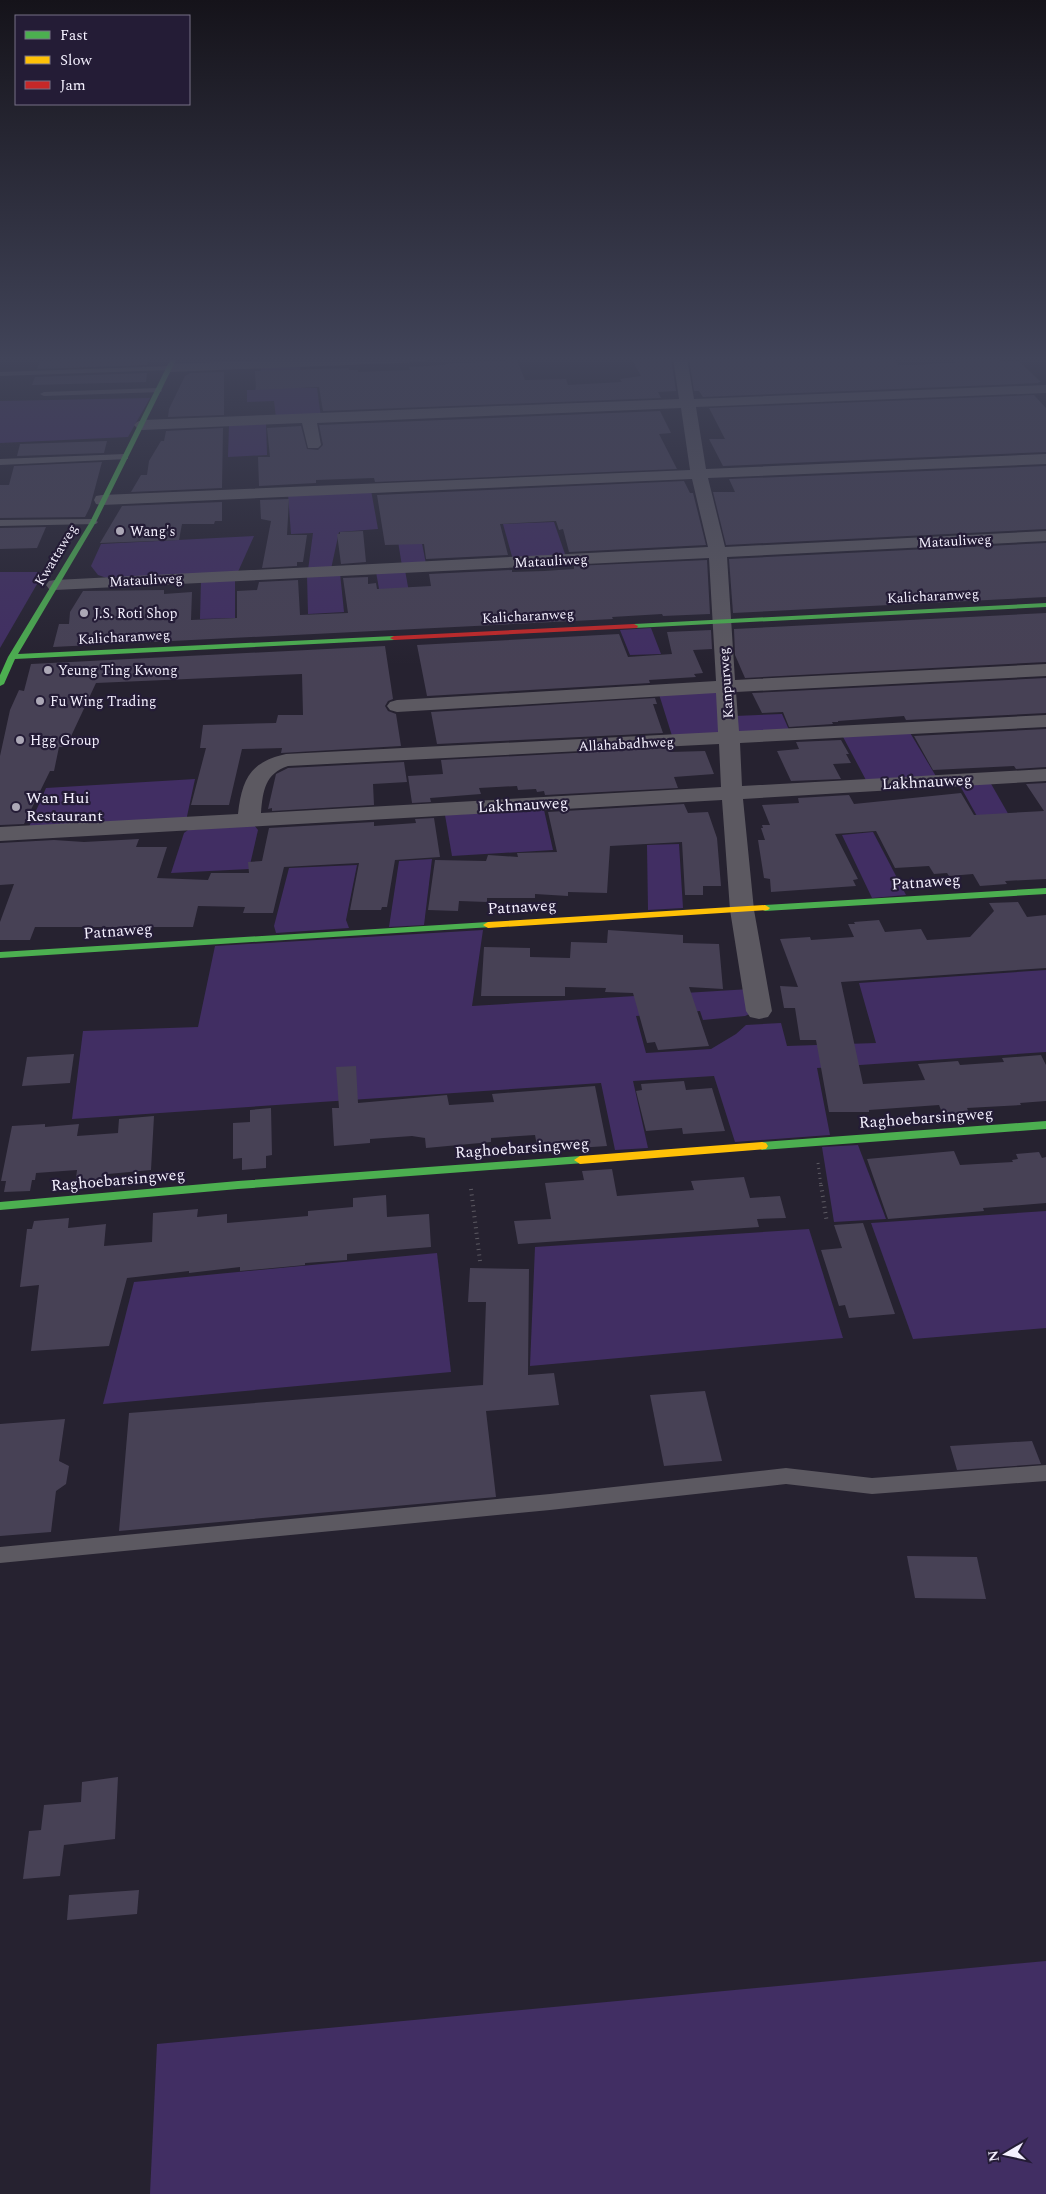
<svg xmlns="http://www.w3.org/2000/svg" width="1046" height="2194" font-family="Spectral,serif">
<rect width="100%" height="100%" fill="#262230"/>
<g fill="#412e63">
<path d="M300 364 301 388H317L321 417 276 418 274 401 247 402V390H255L262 365Z"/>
<path d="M150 398 128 437 0 443V401Z"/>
<path d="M266 422 267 455 228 457 229 424Z"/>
<path d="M371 490 378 529 339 532 331 569 308 570 313 533 291 534 288 494Z"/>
<path d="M554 522 566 557 513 560 503 524Z"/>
<path d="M419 528 426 564 402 566 396 529Z"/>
<path d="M254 536 237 574 107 578 98 575 91 566 101 544Z"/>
<path d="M405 570 412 609 383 611 376 572Z"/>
<path d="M0 572H44L0 648Z"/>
<path d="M340 573 344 612 308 614 307 575Z"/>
<path d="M235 578V618L200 619 201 580Z"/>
<path d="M651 628 661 654 630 655 620 630Z"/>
<path d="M720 690 724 733 673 739 658 691Z"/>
<path d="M782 714 790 732H737L735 716Z"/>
<path d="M909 731 937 778 867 782 842 735Z"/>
<path d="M195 779 186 821 28 829 46 788Z"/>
<path d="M990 782 1014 824 982 825 959 784Z"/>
<path d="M544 810 553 850 452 856 445 815Z"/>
<path d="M254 825 258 830 249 869 171 873 184 833 188 830Z"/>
<path d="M873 832 906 895 872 898 842 835Z"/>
<path d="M679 844 683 908 648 910 647 845Z"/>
<path d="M432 859 424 925 389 927 399 861Z"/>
<path d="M357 865 346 920 349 928 276 933 274 926 289 868Z"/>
<path d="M483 930 472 1006 750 989 752 1013 745 1016 703 1020 700 1011 636 1016 646 1053 711 1049 736 1034 746 1025 781 1023 787 1046 876 1043 859 983 1046 970V1052L817 1068 830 1135 735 1142 714 1076 633 1081 648 1148 615 1150 601 1083 72 1119 83 1031 198 1027 215 946Z"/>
<path d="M858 1145 886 1219 834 1222 822 1147Z"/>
<path d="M1046 1211V1328L913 1339 871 1223Z"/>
<path d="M809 1229 843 1338 530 1366 535 1247Z"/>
<path d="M437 1253 451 1372 103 1404 134 1282Z"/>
<path d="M1046 1961V2194H150L157 2044Z"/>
</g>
<g fill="#474155">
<path d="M148 358 147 365 37 369 40 361Z"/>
<path d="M631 358H671L676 391 658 392 661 398 323 411 319 387 256 390 255 371 349 368V370H358V372L410 370 409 367 445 365V364L517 360 525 380 566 379 568 385 622 382 620 379 641 376Z"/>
<path d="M689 358H892L899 365 956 363 951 358 998 359 1002 362H1020L1041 382H1038L1039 383 703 397 699 391H694Z"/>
<path d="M224 372V415L168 417 169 409 185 376 190 373Z"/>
<path d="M147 373 146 382 32 385 35 377Z"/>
<path d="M1034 395 1046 408V452L723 466 709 439H725L709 408Z"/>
<path d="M660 411 671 433 659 434 677 469 375 482 374 478 316 480V483L259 486 258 457H270L267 428 301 426 307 449 318 450 323 445 319 425Z"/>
<path d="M223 428 222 488 131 492 141 475H147L149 461 161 441H164L166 431Z"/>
<path d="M107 441 104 453 17 456 20 444Z"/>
<path d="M102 462 90 507 85 517 0 518V485H9L14 466Z"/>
<path d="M1046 466V529L726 545 713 492H735L729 479Z"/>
<path d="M684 481 690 493H693L706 545 569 552 563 529 559 530 556 521 500 524 508 555 426 559 424 544 385 545 377 495Z"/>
<path d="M289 499 287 535H307L303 562H297V566L262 568 271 521 261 519 260 500Z"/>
<path d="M222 502V521H215L214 524H182L179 540 100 543 122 506Z"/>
<path d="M46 527 37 548 0 549V528Z"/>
<path d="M363 531 366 562 341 564 337 534H340V532Z"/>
<path d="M1046 543V597L733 613 729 559Z"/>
<path d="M707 560 710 614 663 616 662 614 612 617 613 619 53 647 59 624H69L70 612 83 591 164 590V594L192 592 191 620 237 618V591L257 590 259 582 298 580 300 615 348 613 343 578 368 577V584L376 583 377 589 431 586 429 574 512 570V572L544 571 574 569V566Z"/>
<path d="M1046 613V662L745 678 735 655 734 629Z"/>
<path d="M711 630 712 649 693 650 703 673 694 674 696 677 649 680 650 683 427 696 417 645 619 634 628 657 672 654 667 632Z"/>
<path d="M385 646 393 699 388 701 385 706 388 711 396 714 401 746 281 753 282 748 242 749 229 805H191L206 748H200L203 725 276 723 278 715H303L302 674 96 683 66 747H59L54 771H50L24 824 0 825V756L10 710 19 690 24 691 31 664Z"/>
<path d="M1046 678V713L906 720 904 716 838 721V722H832L833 724 789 727 783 712 762 713 752 693Z"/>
<path d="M655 698 657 704H653L663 733 437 744 431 712Z"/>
<path d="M1046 729V767L1016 769 1014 766 933 770 914 736Z"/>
<path d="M841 740 849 754H846L851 763 833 764 841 779 791 781 777 751 799 749 796 742Z"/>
<path d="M668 748 670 752 705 751 714 774 674 777 678 788 545 795 544 791 537 792 536 789 518 790 517 786 479 788 481 794 430 798 431 802 412 803 408 776 443 774 441 760Z"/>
<path d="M404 762 407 782 373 784 374 805 272 811V808L268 809 276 774 288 768Z"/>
<path d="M1046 783V879L1005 881 1007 884 980 886 973 874 949 876 947 873 934 874 929 866 895 868 876 831 835 834 858 879 853 880 856 886 771 892 770 879 764 878 758 840H765L761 828H763L762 825H770L762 805 799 803 798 798 849 795 854 804 961 793 974 815 1044 811 1026 784Z"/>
<path d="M684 804 688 813 708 812 717 838 721 886H703V895H685L682 842 610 846 607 893 568 892V896L535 894V898H487V902L459 901 458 911 428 910 435 860 486 861 488 855 518 857 517 853 557 852 548 812Z"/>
<path d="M434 818 440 857 395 860 387 907H382L381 910H350L359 863 302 866 284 867 273 913H243L245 907 198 906 193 927H35L30 940H0V922L14 884 0 885V843L54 840 84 842 139 839 136 847H167L157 878 208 880 211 873H249L248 862 262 861 269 828 374 822V826L416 823 415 819Z"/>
<path d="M1018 902 1027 917 1046 915V968L841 982 863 1084 925 1080 918 1064 958 1061 960 1065 1004 1062 1002 1058 1041 1055 1046 1065V1101L1020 1103 1021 1105 967 1108 969 1113 943 1115 939 1105 869 1110V1112H829L816 1040H800L795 1008H784L780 986 798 987 780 939 810 937 811 940 854 937 848 924H855L854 922 879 920 885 932 921 929 927 940 970 937 994 911 989 903Z"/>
<path d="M608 930 683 935V943L719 944 723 989 689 987 709 1046 658 1050 655 1042 647 1043 633 993 605 992 606 988 565 987V996H481L484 947 530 948V957L570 958 571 942 607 943Z"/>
<path d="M74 1054 70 1083 22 1086 27 1057Z"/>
<path d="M356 1066 358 1103 447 1095 449 1105 494 1102 492 1094 595 1086 607 1146 577 1148 576 1143 537 1146 535 1135 491 1138V1142L426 1148 425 1138 412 1136 370 1139V1143L334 1146 332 1108H339L336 1067Z"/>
<path d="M684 1081 686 1090 712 1088 725 1131 683 1134 682 1128 646 1131 636 1091 642 1090 641 1084Z"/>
<path d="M271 1108 272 1155 266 1156V1168L242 1170V1158L233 1159V1123L250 1122V1110Z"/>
<path d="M154 1116 151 1170 108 1174 107 1181H101L100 1185 75 1187 77 1170 36 1173 35 1180H32L30 1191 4 1192 6 1181H1L12 1126 45 1124V1127L79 1124 77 1136 118 1133 119 1119Z"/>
<path d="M954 1151 960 1165 1013 1162 1012 1160 1018 1159 1016 1154 1039 1152 1042 1158 1046 1157V1203L983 1208 984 1211 888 1219 867 1159Z"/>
<path d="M612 1169 617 1196 694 1190 691 1181 744 1177 750 1198 780 1196 786 1218 757 1219 759 1227 518 1244 514 1221 551 1219 545 1183 584 1180 582 1171Z"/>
<path d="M386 1195 387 1217 429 1214 431 1247 347 1254V1260L305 1263V1265L240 1271V1267L189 1273V1271L127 1278 109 1346 31 1351 39 1285 20 1287 27 1229H32L34 1221 69 1218 68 1228 106 1224 104 1246 152 1242 153 1213 198 1209 197 1217 227 1214V1223L308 1216V1211L353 1207V1198Z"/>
<path d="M863 1223 895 1314 849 1318 845 1305 839 1306 821 1250 842 1248 834 1225Z"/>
<path d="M470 1268 529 1269 528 1375 554 1373 559 1405 486 1411 496 1497 119 1531 129 1413 483 1385 486 1302H468Z"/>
<path d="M705 1391 722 1461 664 1466 650 1395Z"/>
<path d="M65 1419 59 1461 69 1466 66 1484 56 1491 51 1532 0 1536V1424Z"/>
<path d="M1032 1441 1041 1464 957 1470 950 1446Z"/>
<path d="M907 1556 977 1557 986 1599 915 1598Z"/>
<path d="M118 1777 115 1839 64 1845 60 1876 23 1879 29 1831 41 1830 44 1805 81 1802 82 1782Z"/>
<path d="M139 1890 137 1914 67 1920 69 1895Z"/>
</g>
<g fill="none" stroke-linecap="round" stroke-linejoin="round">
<path stroke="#5d5a63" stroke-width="3" stroke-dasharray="1 4" stroke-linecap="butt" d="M818 1163 821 1186"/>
<g stroke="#5d5a63" stroke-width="4" stroke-dasharray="1 4.5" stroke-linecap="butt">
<path d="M821 1185 827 1223"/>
<path d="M471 1189 480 1261"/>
</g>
<g fill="#5c5961" fill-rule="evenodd">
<path d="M173 366V370H170L0 376V372Z"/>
<path d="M158 388 162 390 161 392 44 396 40 394 44 392Z"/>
<path d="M125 454 128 455V459L0 465V459Z"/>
<path d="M93 519 98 522 96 524 0 526V520Z"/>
<path d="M1046 1465V1481L872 1494 786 1484 550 1510 0 1563V1547L550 1494 786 1468 872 1478Z"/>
</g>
<g fill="#5c5961" fill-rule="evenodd">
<path d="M326 358H429L422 362 170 372 163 368 170 364Z"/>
<path d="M673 358H687L694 399 1046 385V393L696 407 706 469 1046 454V464L708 478 725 547 1046 531V541L727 557 735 680 1046 664V676L736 692 739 731 1046 715V727L740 743 742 786 1046 769V781L743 799 754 910 772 1011 768 1017 759 1019 750 1017 746 1011 730 910 722 800 0 841V827L238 814C242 779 250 762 286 754L718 732 716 693 397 712 390 710 387 706 390 702 397 700 716 681 709 558 55 590 49 589 46 585 49 581 55 580 708 547 692 479 102 505 96 504 94 500 96 496 102 495 690 470 681 408 317 423 321 445 318 448H308L302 423 142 430 137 428 134 425 137 422 142 420 679 399ZM719 744 721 787 261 813C263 790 265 774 288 766Z"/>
</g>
<g fill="#4caf50" fill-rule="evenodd">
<path d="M171 358H177L96 522 18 654 394 636 398 638 394 640 15 659 4 684 0 686V675L8 657 90 522Z"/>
<path d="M1046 603V607L634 628 630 626 634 624Z"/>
<path d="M1046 888V894L765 911 760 908 765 905Z"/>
<path d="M488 922 493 925 492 927 0 958V952Z"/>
<path d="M1046 1121V1129L762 1150 756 1146 762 1142Z"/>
<path d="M580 1156 586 1160 584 1163 238 1189 0 1210V1202L238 1181Z"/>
</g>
<g fill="#ffc107" fill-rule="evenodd">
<path d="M765 905 770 908 768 910 488 928 483 925 488 922Z"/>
<path d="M762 1142 766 1143 768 1146 766 1149 580 1164 574 1160 580 1156Z"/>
</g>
<path fill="#c62828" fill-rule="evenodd" d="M634 624 638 626 637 628 394 640 390 638 394 636Z"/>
</g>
<linearGradient id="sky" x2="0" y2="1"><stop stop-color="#15131a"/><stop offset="0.54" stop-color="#414459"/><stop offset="1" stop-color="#414459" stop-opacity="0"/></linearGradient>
<rect width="1046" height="665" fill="url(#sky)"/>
<g fill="#aca8b6" stroke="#241c36" stroke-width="2">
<circle cx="120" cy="531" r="5"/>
<circle cx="84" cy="613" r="5"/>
<circle cx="48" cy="670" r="5"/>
<circle cx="40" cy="701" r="5"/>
<circle cx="20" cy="740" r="5"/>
<circle cx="16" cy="807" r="5"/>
</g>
<g text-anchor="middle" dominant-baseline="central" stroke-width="4.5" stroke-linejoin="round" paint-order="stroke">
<g font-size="14" fill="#f4f0fe" stroke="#241c36" text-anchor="start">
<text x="130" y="531">Wang's</text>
<text x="94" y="613">J.S. Roti Shop</text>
<text x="58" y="670">Yeung Ting Kwong</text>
<text x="50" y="701">Fu Wing Trading</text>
<text x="30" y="740">Hgg Group</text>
</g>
<g font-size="14" fill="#f4f0fe" stroke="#241c36">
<text transform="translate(955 541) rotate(-3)">Matauliweg</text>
<text transform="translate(56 555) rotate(-59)">Kwattaweg</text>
<text transform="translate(551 561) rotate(-3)">Matauliweg</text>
<text transform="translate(146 580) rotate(-3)">Matauliweg</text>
<text transform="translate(933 596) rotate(-3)">Kalicharanweg</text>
<text transform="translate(528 616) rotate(-3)">Kalicharanweg</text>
<text transform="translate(124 637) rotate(-3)">Kalicharanweg</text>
<text transform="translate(726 683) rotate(-94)">Kanpurweg</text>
<text transform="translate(626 744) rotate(-3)">Allahabadhweg</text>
</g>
<g font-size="16" fill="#f4f0fe" stroke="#241c36">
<text transform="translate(927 782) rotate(-3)">Lakhnauweg</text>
<text transform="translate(523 805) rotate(-3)">Lakhnauweg</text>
<text transform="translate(926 882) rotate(-4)">Patnaweg</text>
<text transform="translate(522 907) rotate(-3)">Patnaweg</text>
<text transform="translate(118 931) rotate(-4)">Patnaweg</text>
<text transform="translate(926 1118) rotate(-4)">Raghoebarsingweg</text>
<text transform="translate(522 1148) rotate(-4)">Raghoebarsingweg</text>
<text transform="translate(118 1180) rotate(-5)">Raghoebarsingweg</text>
</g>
<g font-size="16" fill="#f4f0fe" stroke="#241c36" text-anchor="start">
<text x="26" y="798">Wan Hui<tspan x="26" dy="18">Restaurant</tspan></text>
</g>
</g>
<rect x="15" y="15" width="175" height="90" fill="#241c36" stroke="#777186"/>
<rect x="25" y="31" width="25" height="8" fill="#4caf50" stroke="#777186"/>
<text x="60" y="40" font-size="15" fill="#f4f0fe">Fast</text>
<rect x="25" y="56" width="25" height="8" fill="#ffc107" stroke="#777186"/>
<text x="60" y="65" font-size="15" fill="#f4f0fe">Slow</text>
<rect x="25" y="81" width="25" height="8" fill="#c62828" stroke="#777186"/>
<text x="60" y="90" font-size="15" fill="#f4f0fe">Jam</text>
<g transform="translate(1006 2154) rotate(261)" stroke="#241c36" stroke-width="4" paint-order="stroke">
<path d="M0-4L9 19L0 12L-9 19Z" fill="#f4f0fe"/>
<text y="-8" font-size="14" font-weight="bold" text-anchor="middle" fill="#f4f0fe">N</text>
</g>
</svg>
